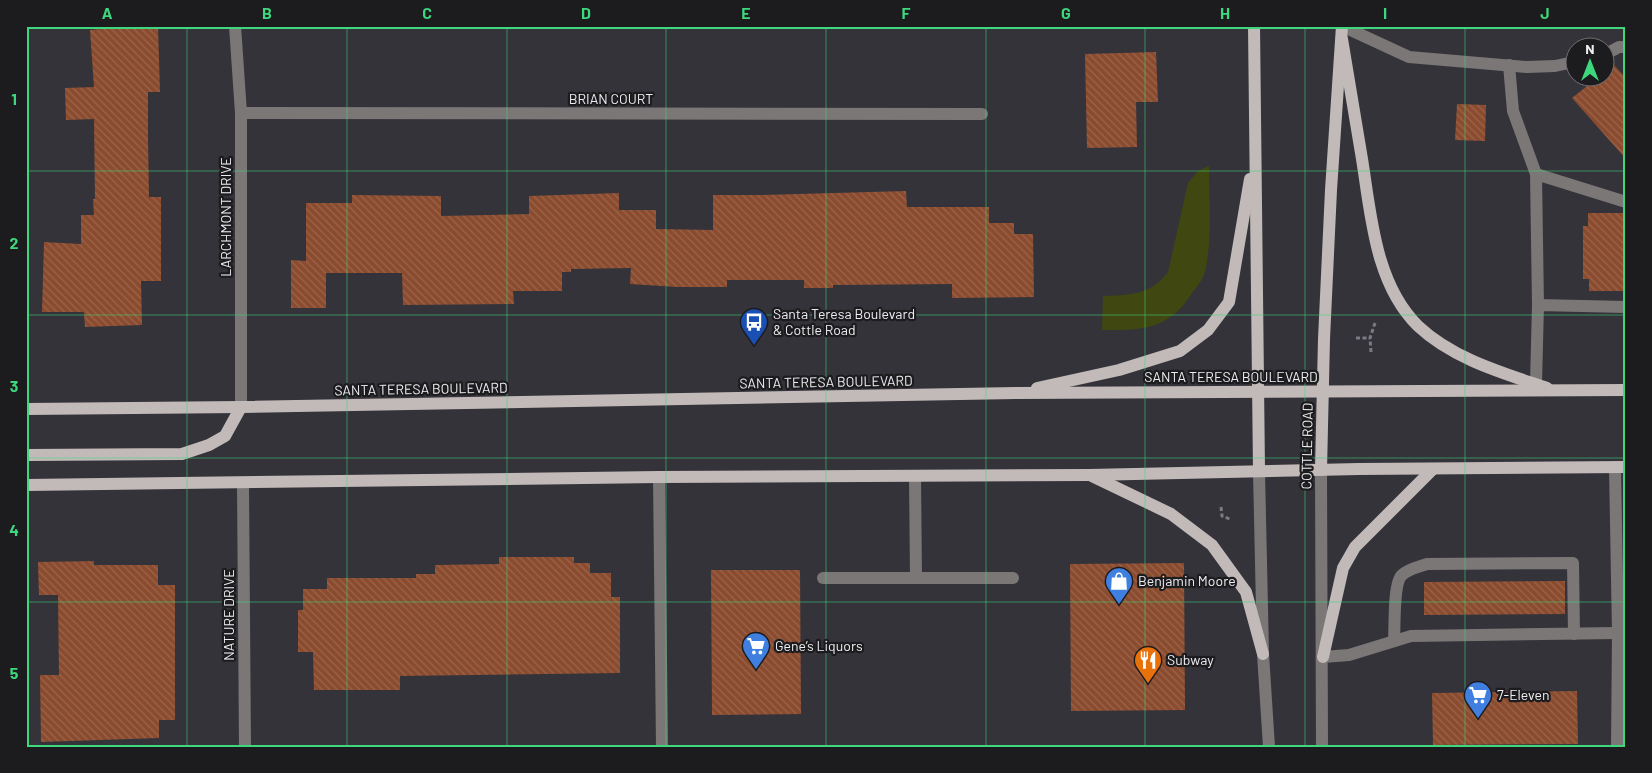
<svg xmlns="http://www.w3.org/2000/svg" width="1652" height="773" font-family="Barlow,sans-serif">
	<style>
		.grass { fill: #414710 }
		.building { fill: url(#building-back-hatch) }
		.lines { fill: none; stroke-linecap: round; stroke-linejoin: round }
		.path { stroke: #7b7b81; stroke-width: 3; stroke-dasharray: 4 2.5; stroke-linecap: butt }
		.minor { stroke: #7b7776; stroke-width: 12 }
		.major { stroke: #c2bab8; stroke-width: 12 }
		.grid { fill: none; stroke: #3ed77d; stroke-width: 1; stroke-opacity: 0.55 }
		.labels { text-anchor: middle; stroke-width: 4.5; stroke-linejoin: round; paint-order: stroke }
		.street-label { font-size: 14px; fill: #ededf1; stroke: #1c1b1e }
		.poi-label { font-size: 14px; fill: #ededf1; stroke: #1c1b1e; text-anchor: start }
		.neatline { fill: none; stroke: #3ed77d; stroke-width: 2 }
		.grid-label { font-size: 16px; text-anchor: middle; font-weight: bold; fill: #3ed77d }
	</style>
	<defs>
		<pattern id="building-back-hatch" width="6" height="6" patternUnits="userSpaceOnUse" patternTransform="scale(1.25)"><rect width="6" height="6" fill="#8a4b2e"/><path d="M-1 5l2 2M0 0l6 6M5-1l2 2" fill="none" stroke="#9b654d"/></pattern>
	</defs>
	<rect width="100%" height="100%" fill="#34333a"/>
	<path class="grass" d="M1209,166C1209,194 1213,253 1203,277C1200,284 1194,290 1190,296C1183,307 1174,316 1162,322C1144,331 1122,330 1102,330L1103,296C1130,295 1151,295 1168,272L1188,183L1198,171Z"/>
	<g class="building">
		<path d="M113,26H158L160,92H148V137L149,197H161V281H141L142,325L85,327L84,312H42L44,242L81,244V215H94L93,199H95L94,119L66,120L65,88L94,87L90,30L113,28Z"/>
		<path d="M1156,52L1158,102H1136L1137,147L1087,148L1085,54Z"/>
		<path d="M1613,64L1626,78V159L1572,98L1597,78H1604V71Z"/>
		<path d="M1457,104L1486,105L1485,141L1455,140Z"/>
		<path d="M906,191L907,207H989V223H1014V234H1033L1034,297L952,298V284L833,285V288H804V280H727V287H678L630,284L631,268L571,269V272H562V291H513L514,304L403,305L402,273H326V308H291V260L306,261V203H352V195L441,196V216L529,214V196L619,193V210H656V229L713,230V195H762Z"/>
		<path d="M1588,213H1626L1625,291H1589V279H1583V226H1588Z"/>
		<path d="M499,557H574V563H590V573H611V597H620V673L400,676V690H314L313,652H298V610H303V589H327V578H416V574H435V565L499,564Z"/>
		<path d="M94,561V565H158V585H175V720H159V738L41,742L40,675H59L58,595H39L38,562Z"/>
		<path d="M1184,563L1185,710L1071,711L1070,564Z"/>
		<path d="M711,570H800L801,714L712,715Z"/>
		<path d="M1565,581V614L1424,615V582Z"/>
		<path d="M1577,691L1578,744L1433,745L1432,693Z"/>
	</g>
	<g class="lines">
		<g class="path">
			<path d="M1356,338H1370"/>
			<path d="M1371,352L1370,338L1375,323"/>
			<path d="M1221,507L1222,516L1230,519"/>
		</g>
		<g class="minor">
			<path d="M235,26L241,113V407"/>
			<path d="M1342,26L1409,57L1527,67L1555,66L1574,62"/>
			<path d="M1604,55L1619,47H1626"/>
			<path d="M1509,65L1513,111L1536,174L1538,305"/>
			<path d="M241,113L982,114"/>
			<path d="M1536,174L1626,202"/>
			<path d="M1536,384L1538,305L1626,307"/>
			<path d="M1615,467L1618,633L1617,747"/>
			<path d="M1321,470L1322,747"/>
			<path d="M1259,471L1263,654L1269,747"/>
			<path d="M915,476L916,578"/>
			<path d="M659,477L662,747"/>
			<path d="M243,484L245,747"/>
			<path d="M823,578H1013"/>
			<path d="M1394,641C1395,627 1393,583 1402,575C1408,569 1418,567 1427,564L1573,563L1574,634"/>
			<path d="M1323,657L1349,655L1411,636L1618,633"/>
		</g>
		<g class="major">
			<path d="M1254,26L1259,471"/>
			<path d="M1342,39C1349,79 1355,119 1362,159C1371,215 1375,284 1418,326C1453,359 1503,373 1547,388"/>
			<path d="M1037,388L1119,370L1180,351L1208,330L1229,302L1250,179"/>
			<path d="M26,409L241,407L1016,393L1626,390"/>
			<path d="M26,455L182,454L209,445L225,436L241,407"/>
			<path d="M1321,470L1324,339L1331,190L1342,26"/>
			<path d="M1092,476L1171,514L1212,545L1246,592L1263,654"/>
			<path d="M26,485L659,477L1089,475L1359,469L1626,467"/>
			<path d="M1323,657L1343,568L1355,547L1433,469"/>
		</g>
	</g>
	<path class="grid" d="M187,26V747M347,26V747M507,26V747M666,26V747M826,26V747M986,26V747M1145,26V747M1305,26V747M1465,26V747M26,171H1626M26,315H1626M26,458H1626M26,602H1626"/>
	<defs>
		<g id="bus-pin" transform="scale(1.4375)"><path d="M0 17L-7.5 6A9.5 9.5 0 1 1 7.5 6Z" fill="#1a4fb4" stroke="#1c1b1e"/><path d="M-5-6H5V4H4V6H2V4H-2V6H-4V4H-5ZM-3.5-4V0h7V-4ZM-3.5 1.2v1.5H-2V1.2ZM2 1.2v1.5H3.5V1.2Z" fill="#fff"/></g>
		<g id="shop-pin" transform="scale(1.4375)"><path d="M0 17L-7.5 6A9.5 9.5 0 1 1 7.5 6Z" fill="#3f7fe0" stroke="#1c1b1e"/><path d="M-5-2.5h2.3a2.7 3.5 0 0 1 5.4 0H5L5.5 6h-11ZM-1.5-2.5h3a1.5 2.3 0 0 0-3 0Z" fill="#fff"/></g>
		<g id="supermarket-pin" transform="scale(1.4375)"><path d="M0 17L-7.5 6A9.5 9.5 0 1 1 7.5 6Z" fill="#3f7fe0" stroke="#1c1b1e"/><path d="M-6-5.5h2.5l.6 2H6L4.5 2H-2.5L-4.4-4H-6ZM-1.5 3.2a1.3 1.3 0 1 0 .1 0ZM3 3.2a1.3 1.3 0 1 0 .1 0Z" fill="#fff"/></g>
		<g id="restaurant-pin" transform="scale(1.4375)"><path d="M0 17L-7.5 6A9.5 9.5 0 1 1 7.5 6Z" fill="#e8710a" stroke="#1c1b1e"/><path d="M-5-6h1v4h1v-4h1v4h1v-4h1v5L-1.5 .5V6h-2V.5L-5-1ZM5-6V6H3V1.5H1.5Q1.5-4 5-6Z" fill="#fff"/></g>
	</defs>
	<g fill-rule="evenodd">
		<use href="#bus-pin" x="754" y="322"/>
		<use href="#shop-pin" x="1119" y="581"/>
		<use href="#supermarket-pin" x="756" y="646"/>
		<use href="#restaurant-pin" x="1148" y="660"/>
		<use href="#supermarket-pin" x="1478" y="695"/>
	</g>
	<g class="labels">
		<g class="street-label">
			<text x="611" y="104">BRIAN COURT</text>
			<text transform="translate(226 217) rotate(-90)" y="5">LARCHMONT DRIVE</text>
			<text x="1231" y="382">SANTA TERESA BOULEVARD</text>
			<text transform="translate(826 382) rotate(-1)" y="5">SANTA TERESA BOULEVARD</text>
			<text transform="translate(421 389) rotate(-1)" y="5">SANTA TERESA BOULEVARD</text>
			<text transform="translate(1307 446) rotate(-89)" y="5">COTTLE ROAD</text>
			<text transform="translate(229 615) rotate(-90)" y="5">NATURE DRIVE</text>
		</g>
		<g class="poi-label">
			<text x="773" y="319">Santa Teresa Boulevard<tspan x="773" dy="16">&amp; Cottle Road</tspan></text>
			<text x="1138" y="586">Benjamin Moore</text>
			<text x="775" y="651">Gene’s Liquors</text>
			<text x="1167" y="665">Subway</text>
			<text x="1497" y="700">7-Eleven</text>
		</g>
	</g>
	<rect width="1652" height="773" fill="none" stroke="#1c1b1e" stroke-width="55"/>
	<g transform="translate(1590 62)"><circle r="24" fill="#1c1b1e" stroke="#706f72"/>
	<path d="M0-4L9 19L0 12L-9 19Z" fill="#3ed77d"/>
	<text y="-8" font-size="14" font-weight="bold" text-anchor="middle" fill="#ededf1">N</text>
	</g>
	<rect x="28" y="28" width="1596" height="718" class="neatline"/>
	<g class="grid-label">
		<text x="107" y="19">A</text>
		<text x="267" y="19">B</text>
		<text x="427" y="19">C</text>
		<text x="586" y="19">D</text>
		<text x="746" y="19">E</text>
		<text x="906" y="19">F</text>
		<text x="1066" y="19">G</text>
		<text x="1225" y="19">H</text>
		<text x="1385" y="19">I</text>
		<text x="1545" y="19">J</text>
		<text x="14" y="105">1</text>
		<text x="14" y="249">2</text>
		<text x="14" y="392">3</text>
		<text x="14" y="536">4</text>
		<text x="14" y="679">5</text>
	</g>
</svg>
